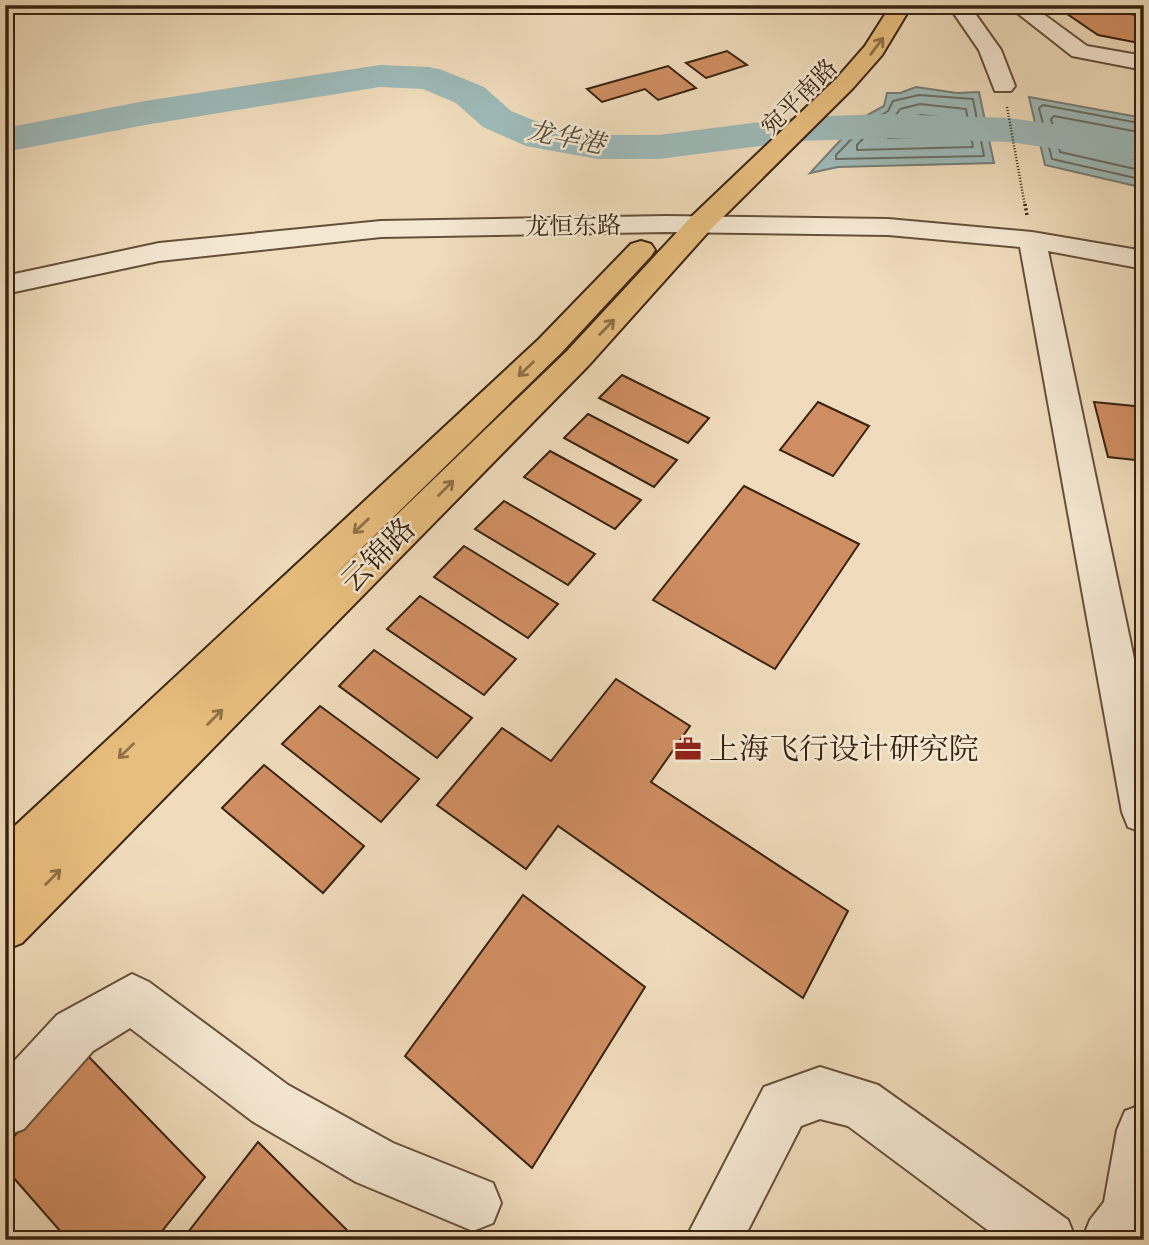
<svg xmlns="http://www.w3.org/2000/svg" width="1149" height="1245" font-family="Cardo,'Noto Serif SC',serif">
	<style>
		.water { fill: #9dbab9; stroke: #757d75; stroke-width: 2 }
		.lines { fill: none; stroke-linecap: round; stroke-linejoin: round }
		.shore { stroke: #6a6e64; stroke-width: 2 }
		.river { fill: #9dbab9; fill-rule: evenodd }
		.building { fill: #cf8e62; stroke: #38220e; stroke-width: 2 }
		.minor-casing { stroke: #66503a; stroke-width: 4 }
		.major-casing { stroke: #38220e; stroke-width: 4 }
		.path-far1 { stroke: #38220e; stroke-width: 2.5; stroke-dasharray: 1 2; stroke-linecap: butt }
		.path { stroke: #38220e; stroke-width: 3.5; stroke-dasharray: 2 2.5; stroke-linecap: butt }
		.minor { fill: #f5e8d3; fill-rule: evenodd }
		.major { fill: #e8be7e; fill-rule: evenodd }
		.oneway { stroke: #907046 }
		.labels { text-anchor: middle; stroke-width: 5; stroke-linejoin: round; paint-order: stroke }
		.far-street-label { font-size: 24px; fill: #38220e; stroke: #f5e8d3 }
		.far-water-label { font-size: 26px; font-style: italic; fill: #565041; stroke: #f5e8d3 }
		.street-label { font-size: 30px; fill: #38220e; stroke: #f5e8d3 }
		.poi-label { font-size: 30px; fill: #38220e; stroke: #f5e8d3; text-anchor: start }
	</style>
	<rect width="100%" height="100%" fill="#f0dcbc"/>
	<filter id="stains"><feTurbulence type="fractalNoise" baseFrequency=".00286" numOctaves="4"/><feColorMatrix values="0 0 0 0 .2 0 0 0 0 .09 0 0 0 0 .02 0 0 0 .5 -.17"/></filter>
	<radialGradient id="worn" r=".72"><stop offset=".6" stop-color="#630" stop-opacity="0"/><stop offset="1" stop-color="#630" stop-opacity=".3"/></radialGradient>
	<g class="water">
		<path d="M916,87L957,93L979,92L994,163L838,167L810,173L860,119L884,106L887,93H900Z"/>
		<path d="M1029,97L1144,118V188L1045,165Z"/>
	</g>
	<g class="lines">
		<g class="shore">
			<path d="M919,95L973,99L984,156L836,159V155L865,125L888,111L893,101Z"/>
			<path d="M920,104L966,109L973,147L857,150V145L870,131L894,118L900,109Z"/>
			<path d="M921,115L957,119L961,136L888,138V134L907,119Z"/>
			<path d="M1144,124L1043,105L1039,108L1052,159L1144,180"/>
			<path d="M1144,133L1054,116L1051,119L1060,152L1144,171"/>
			<path d="M1144,143L1068,129L1065,131L1069,144L1144,161"/>
		</g>
		<path class="river" d="M380,65L429,67L442,70L484,87L511,111L550,127L597,135H658L800,117L887,114L1009,118L1144,137V161L1009,142L887,138L800,141L658,159H597L526,146L483,127L456,103L423,89L380,87L145,125L5,152V128L145,101Z"/>
	</g>
	<g class="building">
		<path d="M1054,5H1111L1123,13L1144,16V44L1098,35Z"/>
		<path d="M727,51L747,65L706,78L686,63Z"/>
		<path d="M668,66L696,88L658,100L645,89L602,102L587,89Z"/>
		<path d="M622,375L709,418L688,443L599,398Z"/>
		<path d="M818,402L869,426L833,476L780,450Z"/>
		<path d="M1094,402L1144,407V461L1108,457Z"/>
		<path d="M588,414L677,460L654,487L564,438Z"/>
		<path d="M550,451L641,500L615,529L524,477Z"/>
		<path d="M744,486L859,544L775,669L653,600Z"/>
		<path d="M504,501L595,554L568,585L475,529Z"/>
		<path d="M464,546L558,604L528,638L434,577Z"/>
		<path d="M420,596L516,659L484,695L387,629Z"/>
		<path d="M374,650L472,718L437,758L339,686Z"/>
		<path d="M616,679L690,726L651,782L848,911L803,998L558,826L526,869L437,805L502,728L551,761Z"/>
		<path d="M320,706L419,779L381,822L282,744Z"/>
		<path d="M264,765L364,846L323,893L222,808Z"/>
		<path d="M523,895L645,987L532,1168L405,1056Z"/>
		<path d="M88,1056L205,1177L155,1240H68L5,1168V1146Z"/>
		<path d="M258,1142L357,1240H182Z"/>
	</g>
	<g class="lines">
		<g class="minor-casing">
			<g id="minor">
				<path d="M948,5H969L1001,50L1015,86L1011,91H995L979,50Z"/>
				<path d="M1007,5H1031L1087,46L1144,56V70L1072,56Z"/>
				<path d="M666,216L888,219L1032,232L1144,251V269L1048,251L1144,706V833L1128,827L1122,812L1020,247L888,235L666,232L381,237L159,261L5,294V276L159,243L381,221Z"/>
				<path d="M132,974L149,982L288,1085L393,1143L493,1183L501,1203L493,1223L473,1231L356,1182L252,1121L130,1028L93,1051L24,1129L5,1136V1071L57,1015Z"/>
				<path d="M820,1067L878,1085L1068,1220L1076,1240H1001L848,1126L820,1119L801,1126L743,1240H685L764,1087Z"/>
				<path d="M1144,1104V1240H1082L1090,1220L1104,1202L1117,1130L1125,1111Z"/>
			</g>
		</g>
		<g class="major-casing">
			<path id="major" d="M891,5H912L882,55L853,88L710,230L589,365L22,943L5,950V893L13,885L5,889V835L539,339L631,244L641,241L651,244L655,250L651,256L561,353L328,581L567,351L690,218L837,78L865,46Z"/>
		</g>
		<path class="path-far1" d="M1007,107L1025,206"/>
		<path class="path" d="M1025,204L1027,215"/>
		<use href="#minor" class="minor"/>
		<use href="#major" class="major"/>
	</g>
	<defs><path id="oneway-shaft" d="M-6 0H5M1.5-3L5.5 0L1.5 3" fill="none" stroke-width="1.6" stroke-linecap="round" stroke-linejoin="round" transform="scale(1.75)"/></defs>
	<g class="oneway">
		<use href="#oneway-shaft" transform="translate(877 46) rotate(-53)"/>
		<use href="#oneway-shaft" transform="translate(607 327) rotate(-46)"/>
		<use href="#oneway-shaft" transform="translate(526 369) rotate(136)"/>
		<use href="#oneway-shaft" transform="translate(446 488) rotate(-45)"/>
		<use href="#oneway-shaft" transform="translate(361 526) rotate(136)"/>
		<use href="#oneway-shaft" transform="translate(215 717) rotate(-45)"/>
		<use href="#oneway-shaft" transform="translate(126 751) rotate(136)"/>
		<use href="#oneway-shaft" transform="translate(53 877) rotate(-45)"/>
	</g>
	<defs>
		<g id="office-bare" transform="scale(2.1)"><path d="M-6-3h4V-5.5h4V-3h4V5H-6ZM-1-4.5V-3h2v-1.5ZM-6 0V1H6V0Z" fill="#8f2418" stroke="#f5e8d3" stroke-width="2.5" paint-order="stroke"/></g>
	</defs>
	<g fill-rule="evenodd">
		<use href="#office-bare" x="688" y="749"/>
	</g>
	<g class="labels">
		<g class="far-street-label">
			<text transform="translate(799 97) rotate(-45)" y="8">宛平南路</text>
			<text transform="translate(573 226) rotate(-1)" y="8">龙恒东路</text>
		</g>
		<g class="far-water-label">
			<text transform="translate(566 137) rotate(11)" y="9">龙华港</text>
		</g>
		<g class="street-label">
			<text transform="translate(378 555) rotate(-45)" y="10">云锦路</text>
		</g>
		<g class="poi-label">
			<text x="709" y="759">上海飞行设计研究院</text>
		</g>
	</g>
	<rect width="1149" height="1245" fill="none" stroke="#f0dcbc" stroke-width="28"/>
	<rect x="7" y="7" width="1135" height="1231" fill="none" stroke="#38220e" stroke-width="3.5"/>
	<rect x="14" y="14" width="1121" height="1217" fill="none" stroke="#38220e" stroke-width="2"/>
	<rect width="100%" height="100%" filter="url(#stains)"/>
	<rect width="100%" height="100%" fill="url(#worn)"/>
</svg>
